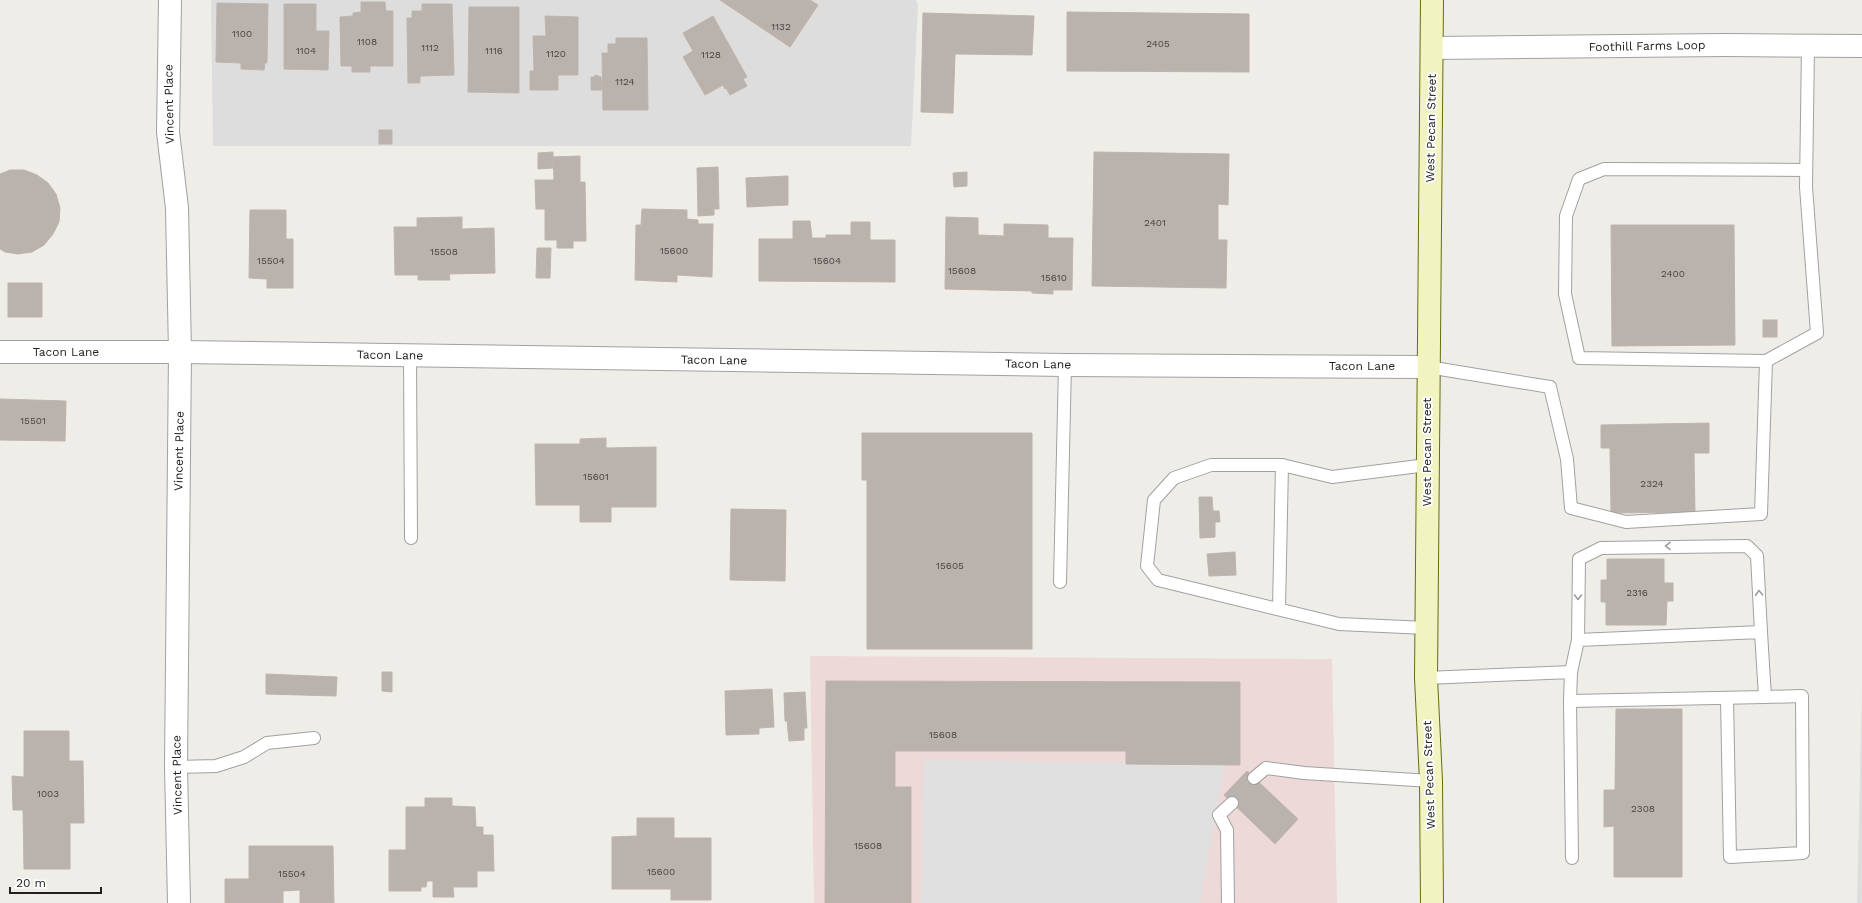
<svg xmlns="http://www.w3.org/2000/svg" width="1862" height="903" font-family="'Work Sans',sans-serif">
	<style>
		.residential { fill: #dedddd }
		.commercial { fill: #eed9d9 }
		.parking { fill: #e0e0e0 }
		.building { fill: #b9b2ad; stroke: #c0b4ab }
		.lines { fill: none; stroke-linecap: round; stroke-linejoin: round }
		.service-casing { stroke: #a1a1a1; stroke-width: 14 }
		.minor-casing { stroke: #a1a1a1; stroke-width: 24 }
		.secondary-casing { stroke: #646e10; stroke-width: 24 }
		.service { stroke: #fff; stroke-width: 12 }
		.minor { stroke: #fff; stroke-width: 22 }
		.secondary { stroke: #f1f4c1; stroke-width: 22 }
		.oneway { stroke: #9b9b9b }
		.labels { text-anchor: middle; stroke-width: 3.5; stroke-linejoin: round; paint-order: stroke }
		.number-label { font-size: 10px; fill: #464443 }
		.street-label { font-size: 12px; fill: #202020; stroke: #fff }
	</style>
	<rect width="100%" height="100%" fill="#efede7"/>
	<g class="residential">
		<path d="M211,0H916L918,4L911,146H213Z"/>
		<path d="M1862,686V903H1857Z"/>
	</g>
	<path class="commercial" d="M810,656L1332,659L1337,903H814Z"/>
	<path class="parking" d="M924,760L1225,764L1200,903H921Z"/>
	<g class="building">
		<path d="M720,0H810L818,5L790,47Z"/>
		<path d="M361,2H385L386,11H393V66H370V72H352V66H341L340,17L353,16V13L361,12Z"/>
		<path d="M217,3L268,4L267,63H265L264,70L241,69V63L216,62Z"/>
		<path d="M284,4H316V31H329L328,70L284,69Z"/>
		<path d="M422,4H452L454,75L420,76V83H408L407,18H412V11H422Z"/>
		<path d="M469,7H519V93L468,92Z"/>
		<path d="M1067,12L1249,14V72L1067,71Z"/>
		<path d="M923,13L1034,16L1032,55L955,54L953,113L921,112Z"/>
		<path d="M545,16L578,17V75H558V90H530V71H534L533,36H546Z"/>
		<path d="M713,16L747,77L743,79L747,86L730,95L726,88L725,89L723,85L705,95L683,57L693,51L683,33Z"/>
		<path d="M616,38H647L648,110H603L602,53H608V44H616Z"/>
		<path d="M595,75L601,77L602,90H591V77H595Z"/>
		<rect x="379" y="130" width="13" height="14"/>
		<path d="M553,152V168L538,169V153Z"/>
		<path d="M1094,152L1229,154L1228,205L1218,204V240H1227L1226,288L1092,286Z"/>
		<path d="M580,156V182H585L586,241H573V248H557V240H545V209H536L535,180H554L553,157Z"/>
		<path d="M718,167L719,209H714V215L698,216L697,168Z"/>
		<path d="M10,170H24L37,175L48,183L56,194L60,208L59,222L53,234L44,245L32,252L18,254L5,252L0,249V174Z"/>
		<path d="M967,172V186L954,187L953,173Z"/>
		<path d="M788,176V205L747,207L746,178Z"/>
		<path d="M642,209L687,210V219L698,220V224H713L712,277L677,275V282L635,280L636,225H641Z"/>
		<path d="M250,210H286V239H293V288H267V279L249,278Z"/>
		<path d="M462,217V229L494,228L495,273L449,274L450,280H418V275H395L394,227H417V218Z"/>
		<path d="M946,217L978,218V235L1004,236V224L1048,225V238H1073L1072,290H1053V294L1032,293V291L945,289Z"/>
		<path d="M793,221H810L812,238H826V235H851V222H870V240H895V282L759,281V239H793Z"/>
		<path d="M1611,225H1734L1735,345L1612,346Z"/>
		<path d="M537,248H551L550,278H536Z"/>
		<rect x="8" y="283" width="34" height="34"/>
		<rect x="1763" y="320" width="14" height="17"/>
		<path d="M0,399L66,401L65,441L0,440Z"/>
		<path d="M1709,423V453H1694L1695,512L1611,513L1610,448H1601V425Z"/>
		<path d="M862,433H1032V649H867V480H862Z"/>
		<path d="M606,438V448L656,447V507H611V522H580V505H536L535,444H580V439Z"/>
		<path d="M1199,497H1212L1213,511H1219L1220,522H1215V537L1200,538Z"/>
		<path d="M731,509L786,510L785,581L730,580Z"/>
		<path d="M1235,552L1236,575L1209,576L1207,554Z"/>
		<path d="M1607,559H1664V583H1673V601H1667L1666,625H1606V602H1601V580H1607Z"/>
		<path d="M382,672H392V692L382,691Z"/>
		<path d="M266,674L337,677L336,696L266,694Z"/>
		<path d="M826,681L1240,682V765L1126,764V751H895V787H911V903H825Z"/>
		<path d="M772,689L774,727L759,728V734L726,735L725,691Z"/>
		<path d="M805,692L807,728H804V740L789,741L787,721H785L784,693Z"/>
		<path d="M1616,709H1682V877H1614V826L1604,827V790H1615Z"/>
		<path d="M24,731H69V761H83L84,823H70V869H24L23,810H13L12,776L24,777Z"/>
		<path d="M1247,771L1298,819L1275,844L1224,795Z"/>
		<path d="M425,798H452V806L475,807L476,827H483V835H493L494,871H477V887H453L454,897H433V881H427L426,887H421V891H389V850H406V807H425Z"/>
		<path d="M637,818H674V838H711V900H671V889H612V837L637,836Z"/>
		<path d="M249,846H333L334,903H300V890L283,891V903H225V879H249Z"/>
	</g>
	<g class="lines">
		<g class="service-casing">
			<g id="service">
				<path d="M410,355L411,538"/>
				<path d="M1766,361L1579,358L1565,294L1566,216L1579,179L1604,169L1806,170"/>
				<path d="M1428,367L1550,387L1567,459L1571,508L1626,522L1761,514L1766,361L1817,333L1806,187L1808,46"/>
				<path d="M1060,582L1065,365"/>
				<path d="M1279,608L1282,465"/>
				<path d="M1426,628L1339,624L1158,580L1147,566L1154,500L1174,478L1211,465H1282L1332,477L1427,465"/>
				<path d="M1578,640L1579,559L1601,548L1747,546L1757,556L1761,632"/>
				<path d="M1426,678L1571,672L1578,640L1761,632L1765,697L1570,701L1571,672"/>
				<path d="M1727,698L1730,857L1803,853L1802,696L1765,697"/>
				<path d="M1570,701L1572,858"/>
				<path d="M176,767L216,766L244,757L267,743L314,738"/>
				<path d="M1254,778L1266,768L1304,773L1431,781"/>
				<path d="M1228,903L1227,830L1219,815L1232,803"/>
			</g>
		</g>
		<g class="minor-casing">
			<g id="minor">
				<path d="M170,0L168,132L177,208L180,352L176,767L179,903"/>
				<path d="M1432,48L1725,45L1862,46"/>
				<path d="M0,352H180L1065,365L1428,367"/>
			</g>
		</g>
		<g class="secondary-casing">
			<path id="secondary" d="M1432,903L1431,781L1426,678L1432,0"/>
		</g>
		<use href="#service" class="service"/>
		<use href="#minor" class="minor"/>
		<use href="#secondary" class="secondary"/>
	</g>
	<defs><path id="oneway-chevron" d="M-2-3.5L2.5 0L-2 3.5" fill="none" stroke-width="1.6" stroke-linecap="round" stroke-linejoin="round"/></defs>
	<g class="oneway">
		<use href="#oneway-chevron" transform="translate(1668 546) rotate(179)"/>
		<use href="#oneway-chevron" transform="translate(1759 593) rotate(-93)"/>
		<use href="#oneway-chevron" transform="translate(1578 597) rotate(91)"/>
	</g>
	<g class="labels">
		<g class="number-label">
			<text x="781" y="30">1132</text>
			<text x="242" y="37">1100</text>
			<text x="367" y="45">1108</text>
			<text x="1158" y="47">2405</text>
			<text x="430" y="51">1112</text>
			<text x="306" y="54">1104</text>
			<text x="494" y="54">1116</text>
			<text x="556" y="57">1120</text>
			<text x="711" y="58">1128</text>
			<text x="625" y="85">1124</text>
			<text x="1155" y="226">2401</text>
			<text x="674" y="254">15600</text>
			<text x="444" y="255">15508</text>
			<text x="271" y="264">15504</text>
			<text x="827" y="264">15604</text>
			<text x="962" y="274">15608</text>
			<text x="1673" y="277">2400</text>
			<text x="1054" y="281">15610</text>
			<text x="33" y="424">15501</text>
			<text x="596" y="480">15601</text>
			<text x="1652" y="487">2324</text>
			<text x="950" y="569">15605</text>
			<text x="1637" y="596">2316</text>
			<text x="943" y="738">15608</text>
			<text x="48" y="797">1003</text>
			<text x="1643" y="812">2308</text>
			<text x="868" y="849">15608</text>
			<text x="661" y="875">15600</text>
			<text x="292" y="877">15504</text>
		</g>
		<g class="street-label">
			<text transform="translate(1647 46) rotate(-1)" y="4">Foothill Farms Loop</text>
			<text transform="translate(169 104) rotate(-91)" y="4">Vincent Place</text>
			<text transform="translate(1431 128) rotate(-89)" y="4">West Pecan Street</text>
			<text x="66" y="356">Tacon Lane</text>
			<text transform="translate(390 355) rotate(1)" y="4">Tacon Lane</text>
			<text transform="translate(714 360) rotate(1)" y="4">Tacon Lane</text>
			<text transform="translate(1038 364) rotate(1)" y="4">Tacon Lane</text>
			<text x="1362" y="370">Tacon Lane</text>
			<text transform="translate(179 451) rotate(-89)" y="4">Vincent Place</text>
			<text transform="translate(1427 452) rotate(-90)" y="4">West Pecan Street</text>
			<text transform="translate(177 775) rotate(-91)" y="4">Vincent Place</text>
			<text transform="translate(1429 775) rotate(-92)" y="4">West Pecan Street</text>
		</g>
	</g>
	<path d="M10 887v6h91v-6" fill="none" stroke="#202020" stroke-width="2"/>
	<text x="16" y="887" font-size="12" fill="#202020" stroke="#ffffff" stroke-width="3" paint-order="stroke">20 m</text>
</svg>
